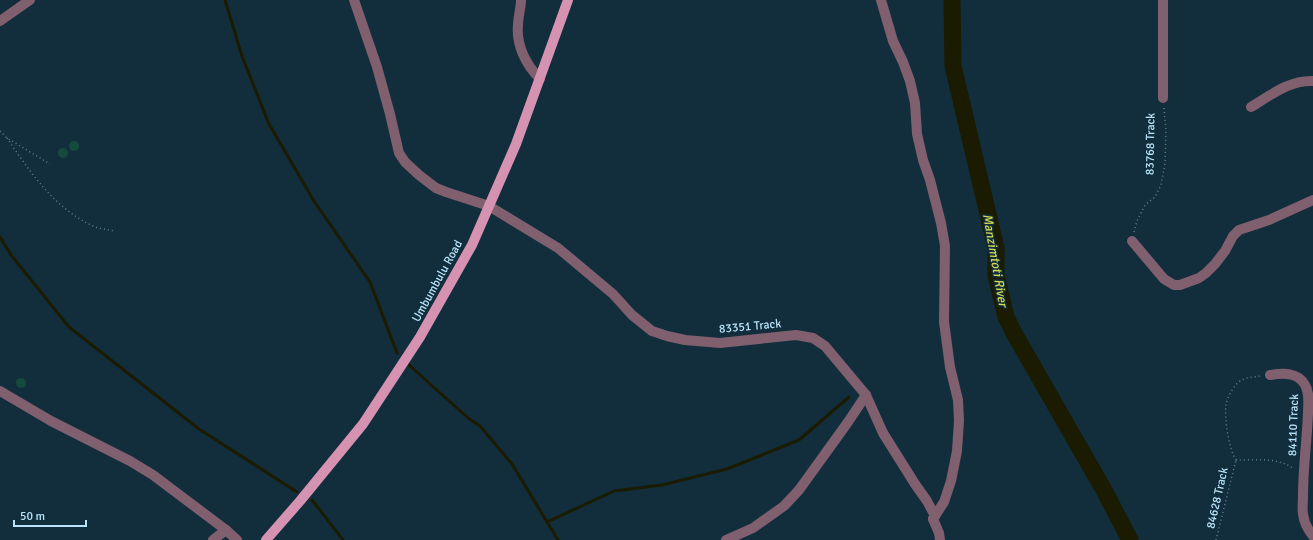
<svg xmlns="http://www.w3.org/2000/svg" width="1313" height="540" font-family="Signika,sans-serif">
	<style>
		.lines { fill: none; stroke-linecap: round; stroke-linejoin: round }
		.stream { stroke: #1a1b00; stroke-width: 3 }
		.river { stroke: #1a1b00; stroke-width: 17 }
		.building { fill: #144b3c }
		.path { stroke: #5e8092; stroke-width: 1.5; stroke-dasharray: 1 3; stroke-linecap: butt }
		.minor { stroke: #805f6e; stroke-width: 10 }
		.major { stroke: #d693b1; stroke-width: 10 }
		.labels { text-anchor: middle; stroke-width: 3; stroke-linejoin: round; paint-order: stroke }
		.street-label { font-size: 12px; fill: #b9e3f8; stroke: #122e3c }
		.water-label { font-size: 13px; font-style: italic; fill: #d7db4f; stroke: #122e3c }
	</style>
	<rect width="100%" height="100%" fill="#122e3c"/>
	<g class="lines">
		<g class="stream">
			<path d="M225,0L242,56L269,124L314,201L370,282L397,353"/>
			<path d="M0,237L11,255L69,327L199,429L297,492"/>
			<path d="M409,365L468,418L480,426L512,464L558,540"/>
			<path d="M312,500L343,540"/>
			<path d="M547,522L614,491L662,485L727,469L799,440L849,397"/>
		</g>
		<path class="river" d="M952,0L953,66L996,248V275L1006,317L1015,335L1105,492L1130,540"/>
	</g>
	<g class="building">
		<circle cx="74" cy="146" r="5"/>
		<circle cx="63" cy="153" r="5"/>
		<circle cx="21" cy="383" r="5"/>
	</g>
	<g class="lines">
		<g class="path">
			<path d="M0,131L7,138L50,164"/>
			<path d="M7,138C30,172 54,208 93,226C99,229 107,229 114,231"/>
			<path d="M1134,232L1137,221L1145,205L1155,197L1161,185L1165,163L1166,130L1164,108"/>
			<path d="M1236,460C1229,450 1224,418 1226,405C1227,397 1235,383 1242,380C1247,377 1255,377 1260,376"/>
			<path d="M1236,460C1254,460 1279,457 1294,469"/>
			<path d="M1216,540L1236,460"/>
		</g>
		<g class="minor">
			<path d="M354,0L377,67L390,114L399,153L405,162L419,175L436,188L446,192L489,206L558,248L613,294L632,315L652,331L667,336L685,340L720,343L796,335L813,338L825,346L866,395L883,433L915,484L927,501L935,516L933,519L939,533L940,540"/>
			<path d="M521,0C521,8 518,17 518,25C516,45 526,65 540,79"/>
			<path d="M881,0L893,41L903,62L910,81L915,103L917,134L923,160L930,180L941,223L945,246L944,322L950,367L958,400L959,421L957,451L951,481L944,502L933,519"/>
			<path d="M1163,0V98"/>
			<path d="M0,21L30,0"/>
			<path d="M1251,107C1271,95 1289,80 1313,81"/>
			<path d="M1132,241L1164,279L1174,285H1180L1199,278L1206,273L1215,264L1225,251L1233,236L1239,230L1269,220L1313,200"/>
			<path d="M1270,375C1283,373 1298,372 1305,385C1310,393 1308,404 1308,413C1307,440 1303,468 1303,496C1303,502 1302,508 1303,514C1304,523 1308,530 1313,536"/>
			<path d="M0,391L51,421L130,461L153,475L226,530"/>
			<path d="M213,540L226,530L237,540"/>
			<path d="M726,540L753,528L784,506L799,490L848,422L866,395"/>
		</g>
		<path class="major" d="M266,540L300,501L363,424L420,337L472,245L489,206L516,144L568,0"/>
	</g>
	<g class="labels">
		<g class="street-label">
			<text transform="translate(1150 144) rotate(-89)" y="4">83768 Track</text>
			<text transform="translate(437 281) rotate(-61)" y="4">Umbumbulu Road</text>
			<text transform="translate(750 326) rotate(-5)" y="4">83351 Track</text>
			<text transform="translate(1293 425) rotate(-88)" y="4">84110 Track</text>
			<text transform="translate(1217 498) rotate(-77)" y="4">84628 Track</text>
		</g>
		<g class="water-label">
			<text transform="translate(996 260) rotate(80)" y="5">Manzimtoti River</text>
		</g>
	</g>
	<path d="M14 520v6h72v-6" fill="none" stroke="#b9e3f8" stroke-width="2"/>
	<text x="20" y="520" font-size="12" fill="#b9e3f8" stroke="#122e3c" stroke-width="3" paint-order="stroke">50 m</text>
</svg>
